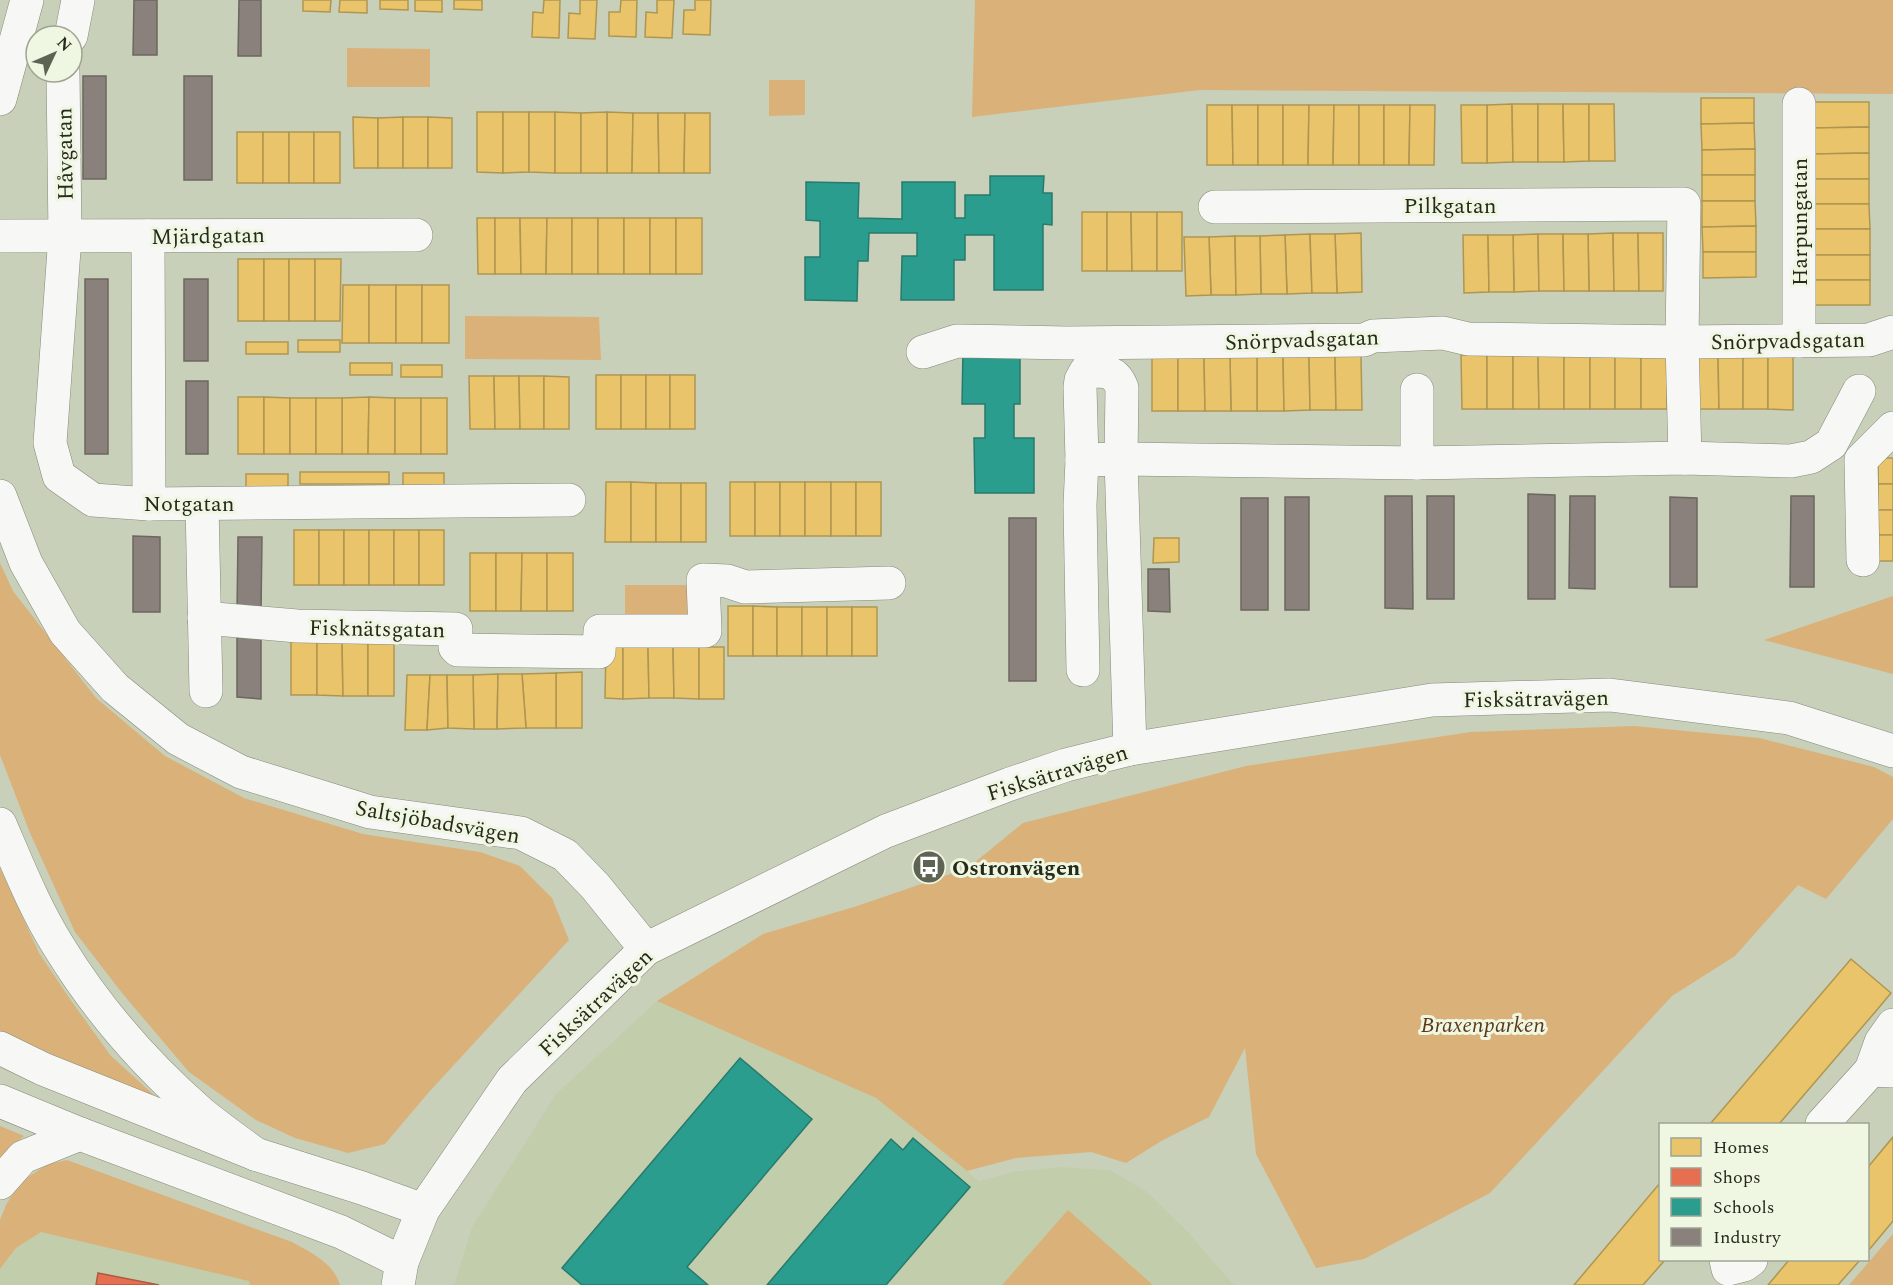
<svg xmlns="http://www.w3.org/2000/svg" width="1893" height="1285" font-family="Spectral,serif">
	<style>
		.built { fill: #c2ceab }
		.green { fill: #dab179 }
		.homes { fill: #e9c46a; stroke: #ae9652; stroke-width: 1.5 }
		.shops { fill: #e76f51; stroke: #ad5a41; stroke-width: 1.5 }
		.schools { fill: #2a9d8f; stroke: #287a6c; stroke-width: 1.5 }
		.industry { fill: #8a817c; stroke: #6c675f; stroke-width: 1.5 }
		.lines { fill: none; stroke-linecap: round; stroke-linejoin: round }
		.minor-casing { stroke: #838a79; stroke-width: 34 }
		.major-casing { stroke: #838a79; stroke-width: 34 }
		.highway-casing { stroke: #838a79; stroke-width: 34 }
		.minor { stroke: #f7f8f5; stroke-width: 33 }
		.major { stroke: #f7f8f5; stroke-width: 33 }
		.highway { stroke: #f7f8f5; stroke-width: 33 }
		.labels { text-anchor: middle; stroke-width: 6; stroke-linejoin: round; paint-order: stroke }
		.street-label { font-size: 22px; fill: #252a1b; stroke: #eff6e2 }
		.poi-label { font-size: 22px; font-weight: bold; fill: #252a1b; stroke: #eff6e2; text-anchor: start }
		.park-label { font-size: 22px; font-style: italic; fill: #5c3a17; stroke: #eff6e2 }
	</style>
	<rect width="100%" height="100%" fill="#c8d0ba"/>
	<g class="built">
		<path d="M657,1001L876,1098L979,1181L1012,1172L1058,1167L1110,1170L1146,1191L1187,1231L1234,1285H454L472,1227L556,1094Z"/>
		<path d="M41,1232L250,1281V1285H0V1269L16,1248Z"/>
	</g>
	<g class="green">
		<path d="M975,0H1893V94L1200,90L972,117Z"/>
		<path d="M347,48L430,49V87H347Z"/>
		<path d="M769,80H805V115L769,116Z"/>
		<path d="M465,316L599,317L601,360L465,359Z"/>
		<path d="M0,563L13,591L96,698L165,756L244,798L363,834L480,852L520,866L552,898L569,940L429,1092L385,1144L348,1153L295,1138L256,1120L189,1072L122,993L75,932L30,833L0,755Z"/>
		<rect x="625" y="585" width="71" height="42"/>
		<path d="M1893,596V674L1764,640Z"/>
		<path d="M1634,726L1759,738L1874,767L1893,777V819L1826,899L1798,885L1735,956L1672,996L1490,1193L1364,1259L1316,1268L1256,1154L1245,1048L1209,1117L1163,1140L1126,1163L1091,1152L1016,1158L967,1171L876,1098L657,1001L763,934L857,906L968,868L1023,823L1246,766L1471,732Z"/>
		<path d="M0,868L39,953L72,1002L111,1056L166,1106L0,1031Z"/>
		<path d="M0,1126L24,1136L7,1150L0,1161Z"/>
		<path d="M67,1160L292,1242C311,1253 333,1262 340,1285H250L249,1281L41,1232L16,1248L0,1269V1220L6,1205L19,1183L48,1164Z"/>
		<path d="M1068,1210L1153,1285H1002Z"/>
		<path d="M1893,1234V1285H1849Z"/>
	</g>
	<g class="homes">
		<path d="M303,0H331L330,12L303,11Z"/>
		<path d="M340,0H367V13L339,12Z"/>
		<path d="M380,0H408V10L380,9Z"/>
		<path d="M415,0H442V12L415,11Z"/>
		<path d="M454,0H482V10L454,9Z"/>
		<path d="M544,0H560L559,38L532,37L533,12L543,13Z"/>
		<path d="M580,0H597L595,39L568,38L569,13L580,14Z"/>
		<path d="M621,0H637L636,37L609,36V12H620Z"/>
		<path d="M657,0H674L672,38L645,37L646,12L657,13Z"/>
		<path d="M695,0H711L710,35L683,34L684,10H695Z"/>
		<path d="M1701,98H1754V123L1701,124Z"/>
		<path d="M1812,102H1869V127L1812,128Z"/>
		<path d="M1512,104L1513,162L1487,163V105Z"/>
		<path d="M1512,104H1538V162H1513Z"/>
		<path d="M1538,104H1563L1564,162H1538Z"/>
		<path d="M1563,104H1589V161L1564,162Z"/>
		<path d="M1589,104H1614L1615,161H1589Z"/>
		<path d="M1207,105H1232L1233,165H1207Z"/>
		<path d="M1232,105H1258V165H1233Z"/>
		<rect x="1258" y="105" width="25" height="60"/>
		<path d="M1283,105H1309L1308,165H1283Z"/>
		<path d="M1309,105H1334L1333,165H1308Z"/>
		<path d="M1334,105H1359V165H1333Z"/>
		<rect x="1359" y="105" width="25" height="60"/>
		<path d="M1384,105H1410L1409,165H1384Z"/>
		<path d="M1410,105H1435L1434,165H1409Z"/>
		<path d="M1461,105H1487V163H1462Z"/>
		<path d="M477,112H503V173L477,172Z"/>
		<path d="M503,112H529V172L503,173Z"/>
		<path d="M529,112H555V173L529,172Z"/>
		<path d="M555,112L581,113V173H555Z"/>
		<path d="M607,112L633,113L632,173H607Z"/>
		<path d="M607,112V173H581V113Z"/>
		<path d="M633,113H658L659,173H632Z"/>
		<path d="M658,113H685L684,173H659Z"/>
		<path d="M685,113H710V173H684Z"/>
		<path d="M353,117L378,118V168H354Z"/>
		<path d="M403,117V168H378V118Z"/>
		<rect x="403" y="117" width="25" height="51"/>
		<path d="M428,117L452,118V168H428Z"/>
		<path d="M1754,123L1755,149L1702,150L1701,124Z"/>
		<path d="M1869,127V153L1812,154V128Z"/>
		<rect x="237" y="132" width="26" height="51"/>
		<rect x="263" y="132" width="26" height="51"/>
		<rect x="289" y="132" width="25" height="51"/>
		<rect x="314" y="132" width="26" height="51"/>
		<path d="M1755,149V175H1702V150Z"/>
		<path d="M1869,153V179H1812V154Z"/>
		<rect x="1702" y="175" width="53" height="26"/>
		<rect x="1812" y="179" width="57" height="25"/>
		<path d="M1702,201H1755L1756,226L1702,227Z"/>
		<path d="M1812,204H1869L1870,229H1812Z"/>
		<rect x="1082" y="212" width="25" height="59"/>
		<path d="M1107,212H1131L1132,271H1107Z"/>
		<path d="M1131,212H1157V271H1132Z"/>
		<rect x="1157" y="212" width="25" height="59"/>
		<path d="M477,218H495V274H478Z"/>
		<path d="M495,218H520L521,274H495Z"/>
		<path d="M520,218H547L546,274H521Z"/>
		<path d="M547,218H572V274H546Z"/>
		<rect x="572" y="218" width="26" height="56"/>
		<rect x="598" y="218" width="26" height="56"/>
		<rect x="624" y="218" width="26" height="56"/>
		<rect x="650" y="218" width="26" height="56"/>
		<rect x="676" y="218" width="26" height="56"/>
		<path d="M1756,226V252H1703L1702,227Z"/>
		<rect x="1812" y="229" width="58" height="26"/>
		<path d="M1361,233L1362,292L1337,293L1335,234Z"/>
		<path d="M1613,233L1614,291H1589L1588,234Z"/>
		<path d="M1613,233H1638L1639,291H1614Z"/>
		<path d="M1638,233H1663V291H1639Z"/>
		<path d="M1310,234L1312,293L1287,294L1285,235Z"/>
		<path d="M1310,234H1335L1337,293H1312Z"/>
		<path d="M1538,234L1539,291L1514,292L1513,235Z"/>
		<path d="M1538,234H1563L1564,291H1539Z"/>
		<path d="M1563,234H1588L1589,291H1564Z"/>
		<path d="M1285,235L1287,294H1261L1260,236Z"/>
		<path d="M1463,235H1488L1489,292L1464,293Z"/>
		<path d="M1488,235H1513L1514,292H1489Z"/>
		<path d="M1235,236L1236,295H1211L1209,237Z"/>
		<path d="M1235,236H1260L1261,294L1236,295Z"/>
		<path d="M1184,237H1209L1211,295L1186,296Z"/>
		<path d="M1703,252H1756V277L1703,278Z"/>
		<rect x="1812" y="255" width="58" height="25"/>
		<rect x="238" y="259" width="26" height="62"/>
		<rect x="264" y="259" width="25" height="62"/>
		<rect x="289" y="259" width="26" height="62"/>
		<path d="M315,259H341L340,321H315Z"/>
		<path d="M1812,280H1870V305H1813Z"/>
		<path d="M343,285H369V343H342Z"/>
		<rect x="369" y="285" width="27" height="58"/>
		<rect x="396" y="285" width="26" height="58"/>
		<rect x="422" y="285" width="27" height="58"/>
		<rect x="298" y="340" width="42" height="12"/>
		<rect x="246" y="342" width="42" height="12"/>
		<path d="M1461,355H1487V409H1462Z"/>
		<rect x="1487" y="355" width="26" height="54"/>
		<path d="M1513,355H1538L1539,409H1513Z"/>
		<path d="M1538,355H1564V409H1539Z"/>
		<rect x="1564" y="355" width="26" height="54"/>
		<rect x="1590" y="355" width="25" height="54"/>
		<rect x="1615" y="355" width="26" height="54"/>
		<rect x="1641" y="355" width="26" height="54"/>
		<path d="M1694,355H1718L1719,409H1694Z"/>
		<path d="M1718,355H1743V409H1719Z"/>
		<rect x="1743" y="355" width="25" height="54"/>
		<path d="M1768,355H1793V410L1768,409Z"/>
		<path d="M1257,356H1283L1284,411H1257Z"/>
		<path d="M1257,356V411H1231L1230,357Z"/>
		<path d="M1283,356H1309L1310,410L1284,411Z"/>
		<path d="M1309,356H1335L1336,410H1310Z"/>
		<path d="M1335,356H1361L1362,410H1336Z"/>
		<rect x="1152" y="357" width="26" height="54"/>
		<path d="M1178,357H1204L1205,411H1178Z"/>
		<path d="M1204,357H1230L1231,411H1205Z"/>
		<rect x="350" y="363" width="42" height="12"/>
		<rect x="401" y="365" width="41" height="12"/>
		<rect x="596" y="375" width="25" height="54"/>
		<rect x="621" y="375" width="25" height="54"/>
		<rect x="646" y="375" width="24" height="54"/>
		<rect x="670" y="375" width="25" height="54"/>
		<path d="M469,376H494L495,429H470Z"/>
		<path d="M494,376H519L520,429H495Z"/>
		<path d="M519,376H544V429H520Z"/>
		<path d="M544,376L569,377V429H544Z"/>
		<rect x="238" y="397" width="26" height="57"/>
		<path d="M264,397L290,398V454H264Z"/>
		<path d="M369,397L368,454H342V398Z"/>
		<path d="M369,397L395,398V454H368Z"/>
		<rect x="290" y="398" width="26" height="56"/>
		<rect x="316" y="398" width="26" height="56"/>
		<rect x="395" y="398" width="26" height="56"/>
		<rect x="421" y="398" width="26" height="56"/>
		<rect x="1878" y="458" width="15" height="26"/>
		<rect x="300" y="472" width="89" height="12"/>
		<path d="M403,473H444V485L403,486Z"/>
		<rect x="246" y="474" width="42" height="13"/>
		<path d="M606,482H631V542H605Z"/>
		<path d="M631,482L656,483V542H631Z"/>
		<rect x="730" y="482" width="25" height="54"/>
		<rect x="755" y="482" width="25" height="54"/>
		<rect x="780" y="482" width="25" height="54"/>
		<rect x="805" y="482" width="26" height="54"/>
		<rect x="831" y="482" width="25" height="54"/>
		<rect x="856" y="482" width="25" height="54"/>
		<rect x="656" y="483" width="25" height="59"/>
		<rect x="681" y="483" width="25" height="59"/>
		<rect x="1878" y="484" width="15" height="26"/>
		<rect x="1878" y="510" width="15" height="25"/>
		<rect x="294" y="530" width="25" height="55"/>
		<rect x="319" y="530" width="25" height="55"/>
		<rect x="344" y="530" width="25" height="55"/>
		<rect x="369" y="530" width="25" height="55"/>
		<rect x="394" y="530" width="25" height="55"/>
		<rect x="419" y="530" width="25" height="55"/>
		<rect x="1878" y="535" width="15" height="26"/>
		<path d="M1154,538H1179V562L1153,563Z"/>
		<rect x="470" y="553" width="26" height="58"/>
		<path d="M496,553H522L521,611H496Z"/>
		<path d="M522,553H547V611H521Z"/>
		<rect x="547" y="553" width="26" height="58"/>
		<rect x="728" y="606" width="25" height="50"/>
		<path d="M753,606L777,607V656H753Z"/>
		<rect x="777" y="607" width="25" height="49"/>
		<rect x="802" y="607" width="25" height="49"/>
		<rect x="827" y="607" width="25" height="49"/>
		<rect x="852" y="607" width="25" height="49"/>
		<rect x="291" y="640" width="26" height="55"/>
		<path d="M317,640H342L343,696L317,695Z"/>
		<path d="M342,640H368V696H343Z"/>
		<rect x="368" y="640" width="26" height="56"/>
		<path d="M606,647H623V699L605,698Z"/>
		<path d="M623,647H648L649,698L623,699Z"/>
		<path d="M648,647H673L674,698H649Z"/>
		<path d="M673,647H699V699L674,698Z"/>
		<rect x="699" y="647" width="25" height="52"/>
		<path d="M582,672V728H556V673Z"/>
		<path d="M556,673V728H526L522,674Z"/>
		<path d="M498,674L497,729H474L473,675Z"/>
		<path d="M498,674H522L526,728L497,729Z"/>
		<path d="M407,675H430L427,730H405Z"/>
		<path d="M430,675H447L448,728L427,730Z"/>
		<path d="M447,675H473L474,729L448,728Z"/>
		<path d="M1851,959L1891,993L1876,1011L1779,1124H1710Z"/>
		<path d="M1893,1137V1221L1868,1251V1167Z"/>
		<path d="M1660,1183V1260H1665L1643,1285H1574Z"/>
		<path d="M1789,1260H1860L1838,1285H1768Z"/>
	</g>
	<path class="shops" d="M98,1273L159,1285H96Z"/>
	<g class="schools">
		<path d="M990,176H1044L1043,193H1052V225L1043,224V290H994V235H965V260H954V300H901L902,256H917V233H869L868,261H858L857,301L805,300V257H820V221L806,220V182L859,183L858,218L902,219V182H955V218H965V195H990Z"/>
		<path d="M963,350L1020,351V404H1014V438H1034V493H975L974,438H985V404H962Z"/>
		<path d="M740,1058L812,1119L687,1267L708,1285H582L562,1268Z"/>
		<path d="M913,1138L970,1187L886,1285H767L891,1139L903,1150Z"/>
	</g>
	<g class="industry">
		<path d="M134,0H157V55H133Z"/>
		<path d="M239,0H261V56H238Z"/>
		<rect x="83" y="76" width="23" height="103"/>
		<rect x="184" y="76" width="28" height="104"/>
		<rect x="85" y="279" width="23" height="175"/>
		<rect x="184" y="279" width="24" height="82"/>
		<rect x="186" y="381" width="22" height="73"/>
		<path d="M1528,494L1555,495V599H1528Z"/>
		<path d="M1385,496H1412L1413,609L1385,608Z"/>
		<rect x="1427" y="496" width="27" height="103"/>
		<path d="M1570,496H1595V589L1569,588Z"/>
		<path d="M1791,496H1814V587H1790Z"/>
		<rect x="1285" y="497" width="24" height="113"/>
		<path d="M1670,497L1697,498V587H1670Z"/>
		<rect x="1241" y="498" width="27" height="112"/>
		<rect x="1009" y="518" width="27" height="163"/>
		<path d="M133,536L160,537V612H133Z"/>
		<path d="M238,537H262L261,612H237Z"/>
		<path d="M1148,569H1169L1170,612L1148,611Z"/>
		<path d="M237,626L261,627V699L237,697Z"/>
	</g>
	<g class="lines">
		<g class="minor-casing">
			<g id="minor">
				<path d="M71,36L78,0"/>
				<path d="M63,72L65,236L50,443L59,476L93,500L149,504L569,500"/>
				<path d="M0,99L27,0"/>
				<path d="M1215,207L1684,204L1682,342L1685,458"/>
				<path d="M0,236L416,235"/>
				<path d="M148,236L149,504"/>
				<path d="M1799,341V104"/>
				<path d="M923,352L957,341L1067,343L1364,340L1373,336L1443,333L1468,339L1682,342L1869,340L1893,332"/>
				<path d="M1082,460L1080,505L1083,670"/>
				<path d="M1417,463V390"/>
				<path d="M0,496L26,563L65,632L115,688L178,739L241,772L370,812L521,833L565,855L595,886L646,949"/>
				<path d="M202,504L206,691"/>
				<path d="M1863,560L1861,460L1893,428"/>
				<path d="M204,618L297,626L456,629L455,647L458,650L599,652L600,631H705L703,580L727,581L745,587L889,583"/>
				<path d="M1130,749L1121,459L1122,388C1115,369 1103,371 1086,371L1081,380L1080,387L1082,460L1121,459L1417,463L1685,458L1791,461L1811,457L1831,444L1859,391"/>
				<path d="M1893,1025L1881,1042L1871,1070L1893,1071"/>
				<path d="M1822,1124L1871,1070"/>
				<path d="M1726,1260L1728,1269L1744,1265L1751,1260"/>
				<path d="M398,1285L402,1262L423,1210L512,1080L646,949L886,831L1010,784L1066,765L1130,749L1432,700L1610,695L1789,718L1893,751"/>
			</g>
		</g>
		<g class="major-casing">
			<g id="major">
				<path d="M0,1048L43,1069L255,1154L362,1188L423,1210"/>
				<path d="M0,1183L23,1157L80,1134L341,1232L402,1262"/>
			</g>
		</g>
		<g class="highway-casing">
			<g id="highway">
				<path d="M0,824C18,866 35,909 59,947C97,1009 146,1065 201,1113C218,1127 238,1141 255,1154"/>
				<path d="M0,1101L80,1134"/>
			</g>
		</g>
		<use href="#minor" class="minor"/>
		<use href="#major" class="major"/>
		<use href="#highway" class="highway"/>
	</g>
	<defs>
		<g id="bus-disc" transform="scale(1.725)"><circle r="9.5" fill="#5e6453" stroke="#eff6e2"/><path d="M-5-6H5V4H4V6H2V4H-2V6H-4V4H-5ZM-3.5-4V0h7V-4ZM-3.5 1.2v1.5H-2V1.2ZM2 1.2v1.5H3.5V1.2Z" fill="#fff"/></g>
	</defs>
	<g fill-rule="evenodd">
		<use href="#bus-disc" x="929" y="867"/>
	</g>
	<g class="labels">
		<g class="street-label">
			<text transform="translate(64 154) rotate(-91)" y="8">Håvgatan</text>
			<text x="1450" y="213">Pilkgatan</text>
			<text transform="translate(1799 222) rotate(-90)" y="8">Harpungatan</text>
			<text transform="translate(208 235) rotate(-1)" y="8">Mjärdgatan</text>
			<text transform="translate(1302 339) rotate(-2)" y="8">Snörpvadsgatan</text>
			<text transform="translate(1788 340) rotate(-1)" y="8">Snörpvadsgatan</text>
			<text x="189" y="511">Notgatan</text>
			<text transform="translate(377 628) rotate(1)" y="8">Fisknätsgatan</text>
			<text transform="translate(1536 698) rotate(-1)" y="8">Fisksätravägen</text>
			<text transform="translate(1057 772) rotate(-17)" y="8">Fisksätravägen</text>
			<text transform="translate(438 821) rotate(10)" y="8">Saltsjöbadsvägen</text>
			<text transform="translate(595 1002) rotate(-43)" y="8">Fisksätravägen</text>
		</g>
		<g class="poi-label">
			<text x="952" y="875">Ostronvägen</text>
		</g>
		<g class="park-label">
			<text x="1483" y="1032">Braxenparken</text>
		</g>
	</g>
	<rect x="1659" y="1123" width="210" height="138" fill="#eff6e2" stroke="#9ea492" stroke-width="1.5"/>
	<rect x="1671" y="1138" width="30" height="18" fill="#e9c46a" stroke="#9ea492" stroke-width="1.5"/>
	<text x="1713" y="1153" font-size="18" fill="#252a1b">Homes</text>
	<rect x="1671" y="1168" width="30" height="18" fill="#e76f51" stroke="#9ea492" stroke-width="1.5"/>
	<text x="1713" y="1183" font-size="18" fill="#252a1b">Shops</text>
	<rect x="1671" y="1198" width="30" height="18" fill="#2a9d8f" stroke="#9ea492" stroke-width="1.5"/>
	<text x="1713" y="1213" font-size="18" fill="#252a1b">Schools</text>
	<rect x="1671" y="1228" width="30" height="18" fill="#8a817c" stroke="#9ea492" stroke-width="1.5"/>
	<text x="1713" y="1243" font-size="18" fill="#252a1b">Industry</text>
	<g transform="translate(54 54) rotate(46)"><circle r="28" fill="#eff6e2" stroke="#9ea492" stroke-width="1.5"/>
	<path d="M0-4.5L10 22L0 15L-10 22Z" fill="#5e6453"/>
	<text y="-9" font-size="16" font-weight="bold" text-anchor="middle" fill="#252a1b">N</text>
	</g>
</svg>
